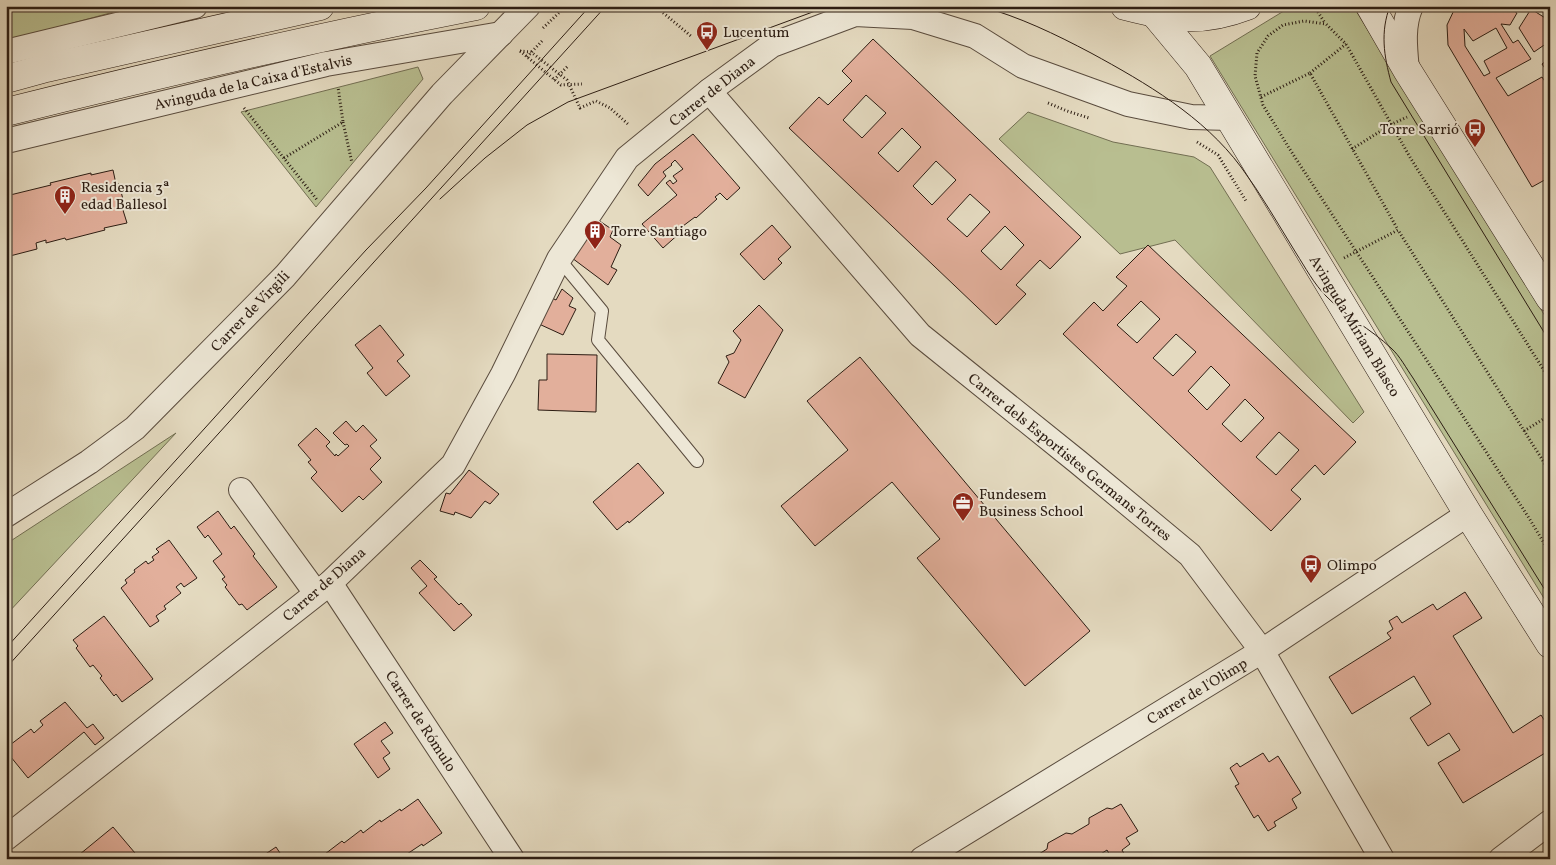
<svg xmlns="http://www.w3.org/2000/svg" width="1556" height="865" font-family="Vollkorn,serif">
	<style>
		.green { fill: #b8be90; stroke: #726e52 }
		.building { fill: #e2af9b; stroke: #2c1d13; fill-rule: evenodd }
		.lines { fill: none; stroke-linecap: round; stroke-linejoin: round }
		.lane-casing { stroke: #5a4c3e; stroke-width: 14 }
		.street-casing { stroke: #5a4c3e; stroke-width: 26 }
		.secondary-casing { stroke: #2c1d13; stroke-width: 29 }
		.path { stroke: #2c1d13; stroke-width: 3; stroke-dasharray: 1 2.5; stroke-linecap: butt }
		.lane { stroke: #ede7d6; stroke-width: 12 }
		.street { stroke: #ede7d6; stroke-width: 24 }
		.secondary { stroke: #ede7d6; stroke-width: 28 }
		.tram { stroke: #2c1d13; stroke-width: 1 }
		.labels { text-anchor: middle; stroke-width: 4; stroke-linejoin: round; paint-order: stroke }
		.poi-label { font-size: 15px; fill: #2c1d13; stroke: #ede7d6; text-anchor: start }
		.street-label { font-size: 15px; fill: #2c1d13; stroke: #ede7d6 }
	</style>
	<rect width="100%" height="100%" fill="#e4dac0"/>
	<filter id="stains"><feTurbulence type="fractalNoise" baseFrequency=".004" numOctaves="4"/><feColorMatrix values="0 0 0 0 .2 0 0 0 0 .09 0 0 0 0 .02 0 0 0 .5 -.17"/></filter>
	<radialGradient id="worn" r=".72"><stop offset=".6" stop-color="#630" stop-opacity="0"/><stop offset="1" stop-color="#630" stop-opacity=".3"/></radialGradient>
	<g class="green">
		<path d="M6,6H136L6,41Z"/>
		<path d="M1292,6H1353L1550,324V608L1210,56Z"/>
		<path d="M418,67L423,79L316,207L241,112Z"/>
		<path d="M1028,112L1113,142L1194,157L1210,167L1364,412L1353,423L1175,240L1120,254L999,139Z"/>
		<path d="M176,433L6,615V544Z"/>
	</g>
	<g class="building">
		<path d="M1456,6H1506L1517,13L1510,25L1501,24L1513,43L1518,40L1531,59L1496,78L1508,96L1542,77L1550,89V149L1544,153L1550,161V177L1532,187L1448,45L1447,25ZM1496,28L1507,48L1484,61L1490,73L1484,76L1465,46L1464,29L1473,41Z"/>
		<path d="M1531,9L1550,21L1548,33L1550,41L1534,52L1519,28Z"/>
		<path d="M873,39L1081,237L1050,269L1040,260L1016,285L1026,294L996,325L789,128L819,97L828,105L852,81L842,71ZM866,95L886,113L862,138L843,120ZM902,128L921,147L898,172L878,153ZM936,161L956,180L932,205L913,186ZM970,194L990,212L967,237L947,219ZM1005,226L1024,245L1001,270L981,251Z"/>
		<path d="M1550,58V76L1542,64Z"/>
		<path d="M693,134L740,188L727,200L720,193L715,197L717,199L696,218L695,217L679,229L681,232L663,248L642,224L677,195L666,183L670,180L673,184L677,181L673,176L683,169L675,160L671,164L672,165L663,172L666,176L648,196L638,185L655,164Z"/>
		<path d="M113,170L116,184H119L125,207H122L127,223L104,228L105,230L66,240L65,238L46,243V240L36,243L37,249L6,257V196L51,185L50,183L91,173V175Z"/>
		<path d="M598,220L613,230L610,237L621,245L611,267L617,270L608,285L568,255Z"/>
		<path d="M772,225L791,247L778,259L782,263L764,280L740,254Z"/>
		<path d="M1148,245L1356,442L1324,475L1315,465L1291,490L1301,499L1271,531L1063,334L1094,302L1103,311L1127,286L1116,277ZM1141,301L1160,319L1137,343L1117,325ZM1176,334L1196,352L1173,376L1153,358ZM1211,366L1230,385L1207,410L1188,391ZM1245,399L1264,418L1241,442L1222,424ZM1279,432L1299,450L1276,475L1256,457Z"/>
		<path d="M562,289L573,298L569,306L576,309L563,335L539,324L552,298L556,300Z"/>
		<path d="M759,305L783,330L745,398L718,383L729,362L726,356L734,353L741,340L733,331Z"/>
		<path d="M380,325L404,355L397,361L410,376L386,396L367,373L373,368L355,345Z"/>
		<path d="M547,354L597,355L596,412L538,410L539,380H547Z"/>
		<path d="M860,357L1090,631L1025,686L917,558L940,539L892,482L815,546L781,506L848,450L807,401Z"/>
		<path d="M346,421L356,432L363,425L377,440L370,446L381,458L370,469L382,482L363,500L359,496L342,512L311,478L317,472L308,462L311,460L298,445L316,428L330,442L326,446L335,456L336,454L338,456L349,446L347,444L345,445L333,433Z"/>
		<path d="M638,463L664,493L629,523L628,521L617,530L593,502Z"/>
		<path d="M469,470L499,494L490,504L485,501L471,518L455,512L454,515L440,511L446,493L450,494Z"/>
		<path d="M218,511L231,529L234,526L255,554L253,556L277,587L247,610L242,604L239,605L225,587L227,585L222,579L225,577L213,561L222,554L208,535L205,538L197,527Z"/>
		<path d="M169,540L197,578L184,587L181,583L176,587L181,593L164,606L166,609L156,616L159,621L150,627L121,588L127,583L125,580L135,572L134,570L146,561L148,564L154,560L152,557L159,552L156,549Z"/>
		<path d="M420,560L437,577L434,579L459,605L461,603L472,615L454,631L419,593L427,586L411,568Z"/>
		<path d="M1465,592L1482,618L1453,636L1513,733L1541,715L1550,729V750L1463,803L1438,763L1460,750L1449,733L1428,746L1410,718L1431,704L1414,676L1352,714L1329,677L1391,638L1387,633L1393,629L1389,621L1397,616L1402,623L1433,604L1437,610Z"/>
		<path d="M104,616L153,679L122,702L116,694L114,696L100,678L102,676L93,665L90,667L76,648L78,646L73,640Z"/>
		<path d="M65,702L87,728L93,724L104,738L95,745L84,732L28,778L6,751V748L31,729L34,733L43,725L40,721Z"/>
		<path d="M385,722L393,733L381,741L390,753L383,758L390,769L378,778L354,744Z"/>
		<path d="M1263,753L1269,762L1278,756L1301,793L1292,799L1297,808L1274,822L1276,826L1268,831L1258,815L1254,818L1235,786L1239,784L1230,768L1237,763L1240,767Z"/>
		<path d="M418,799L442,833L423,846L422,844L404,856L403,854L397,859H324L327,856L325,854L342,841L344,843L361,830L363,833L380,820L381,822L400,809L401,811Z"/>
		<path d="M1121,804L1138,831L1126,838L1130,844L1122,850L1127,859H1112L1107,850L1093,859H1031L1047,849L1048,843L1066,833L1072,834L1089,824V818L1107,808L1112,809Z"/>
		<path d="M113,827L135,853L128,859H74Z"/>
		<path d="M276,847L284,859H258Z"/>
		<path d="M1550,848V859H1535Z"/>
	</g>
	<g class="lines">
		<g class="lane-casing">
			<path id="lane" d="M559,259L602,311L598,340L697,461"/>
		</g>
		<g class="street-casing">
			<g id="street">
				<path d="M6,52L195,6"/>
				<path d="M1407,70C1405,49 1402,26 1411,6"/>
				<path d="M709,91L920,335L1078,462L1190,555L1262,651L1382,859"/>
				<path d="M6,141L326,64L501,34"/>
				<path d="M241,490L316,593"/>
				<path d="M6,515L89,462L135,428L285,276L442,94L528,6"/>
				<path d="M330,583L512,859"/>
				<path d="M6,838L330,583L453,465L503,374L559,259L627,158L709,91L772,45L855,14L913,17L975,36L1023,66L1128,104L1191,117L1230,118"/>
				<path d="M922,859L1262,651L1468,514"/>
				<path d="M1501,859L1550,822"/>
			</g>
		</g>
		<g class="secondary-casing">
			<g id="secondary">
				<path d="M1125,6C1172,18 1200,24 1247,6"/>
				<path d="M1370,6L1407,70L1550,298"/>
				<path d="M1154,13L1198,66L1468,514L1550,644"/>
				<path d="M6,79L46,68L320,6"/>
				<path d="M6,112C162,73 318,37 476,6"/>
			</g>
		</g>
		<g class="path">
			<path d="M655,6L692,37"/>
			<path d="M1314,6L1325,23"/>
			<path d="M543,28L566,6"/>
			<path d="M520,51L531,52L567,80L580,108L596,101L610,108L629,125"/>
			<path d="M520,51L561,85L582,84"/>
			<path d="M527,57L542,41"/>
			<path d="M1310,73L1346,44"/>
			<path d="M554,80L568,66"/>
			<path d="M1261,97L1310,73L1398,230"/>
			<path d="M1048,103L1067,111L1089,118"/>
			<path d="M244,108L318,201"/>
			<path d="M343,122L352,163"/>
			<path d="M1197,142L1218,155L1246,201"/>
			<path d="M1352,149L1392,124L1407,117"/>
			<path d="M284,158L343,122L338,87"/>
			<path d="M1344,258L1398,230L1550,472"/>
			<path d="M1550,380L1411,159L1346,44L1326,24L1304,21L1283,25L1268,36L1257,53L1255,76L1263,105L1289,148L1529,518L1550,553"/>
			<path d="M1524,431L1550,415"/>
		</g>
		<use href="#lane" class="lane"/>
		<use href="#street" class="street"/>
		<use href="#secondary" class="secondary"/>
		<g class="tram">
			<path d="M980,6C1020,17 1055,34 1091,53C1146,83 1203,116 1241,167C1261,194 1278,224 1296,253C1305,267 1314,284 1326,296C1345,316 1371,329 1391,348C1400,356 1406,368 1413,378L1550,598"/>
			<path d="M1390,6C1380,32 1384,56 1391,82L1550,342"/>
			<path d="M440,199L485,158L527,125L568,102L829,6"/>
			<path d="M6,648L366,250L426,188L590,6"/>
			<path d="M6,668L606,6"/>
		</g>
	</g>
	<defs>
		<g id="bus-pin" transform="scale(1.125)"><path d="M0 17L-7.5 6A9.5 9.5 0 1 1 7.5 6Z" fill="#8f2418" stroke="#ede7d6"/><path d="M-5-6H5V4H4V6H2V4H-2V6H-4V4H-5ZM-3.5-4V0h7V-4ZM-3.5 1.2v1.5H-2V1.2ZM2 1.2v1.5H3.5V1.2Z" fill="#fff"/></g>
		<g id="building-pin" transform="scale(1.125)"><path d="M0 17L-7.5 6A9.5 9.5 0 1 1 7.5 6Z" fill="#8f2418" stroke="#ede7d6"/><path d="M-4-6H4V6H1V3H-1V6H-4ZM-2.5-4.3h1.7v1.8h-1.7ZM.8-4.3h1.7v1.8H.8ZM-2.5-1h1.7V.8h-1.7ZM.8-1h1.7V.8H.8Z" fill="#fff"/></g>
		<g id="office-pin" transform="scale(1.125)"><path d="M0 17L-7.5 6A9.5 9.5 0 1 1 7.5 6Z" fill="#8f2418" stroke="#ede7d6"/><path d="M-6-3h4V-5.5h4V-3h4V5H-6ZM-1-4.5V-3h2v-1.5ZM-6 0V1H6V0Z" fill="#fff"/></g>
	</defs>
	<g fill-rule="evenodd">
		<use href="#bus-pin" x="707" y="32"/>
		<use href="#bus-pin" x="1475" y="129"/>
		<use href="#building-pin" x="65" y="196"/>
		<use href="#building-pin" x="595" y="231"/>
		<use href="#office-pin" x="963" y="503"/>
		<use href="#bus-pin" x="1311" y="565"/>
	</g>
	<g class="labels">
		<g class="poi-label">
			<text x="723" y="37">Lucentum</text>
			<text x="1459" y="134" text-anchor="end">Torre Sarrió</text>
			<text x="81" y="192">Residencia 3ª<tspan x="81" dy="17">edad Ballesol</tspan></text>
			<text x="611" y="236">Torre Santiago</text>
			<text x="979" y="499">Fundesem<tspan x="979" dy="17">Business School</tspan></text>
			<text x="1327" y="570">Olimpo</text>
		</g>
		<g class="street-label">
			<text transform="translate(253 82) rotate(-13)" y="5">Avinguda de la Caixa d'Estalvis</text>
			<text transform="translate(712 91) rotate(-38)" y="5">Carrer de Diana</text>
			<text transform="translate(250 311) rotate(-46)" y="5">Carrer de Virgili</text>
			<text transform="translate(1355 326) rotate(59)" y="5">Avinguda Míriam Blasco</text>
			<text transform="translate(1070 457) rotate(39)" y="5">Carrer dels Esportistes Germans Torres</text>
			<text transform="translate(324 584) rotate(-41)" y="5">Carrer de Diana</text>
			<text transform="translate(1197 691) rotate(-31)" y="5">Carrer de l'Olimp</text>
			<text transform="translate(421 721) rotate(57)" y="5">Carrer de Rómulo</text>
		</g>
	</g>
	<rect width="1556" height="865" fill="none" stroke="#e4dac0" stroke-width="25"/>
	<rect x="8" y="8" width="1541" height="850" fill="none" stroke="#2c1d13" stroke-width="2.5"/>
	<rect x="12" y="12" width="1531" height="840" fill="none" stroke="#2c1d13"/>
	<rect width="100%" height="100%" filter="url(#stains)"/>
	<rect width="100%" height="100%" fill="url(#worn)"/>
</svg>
